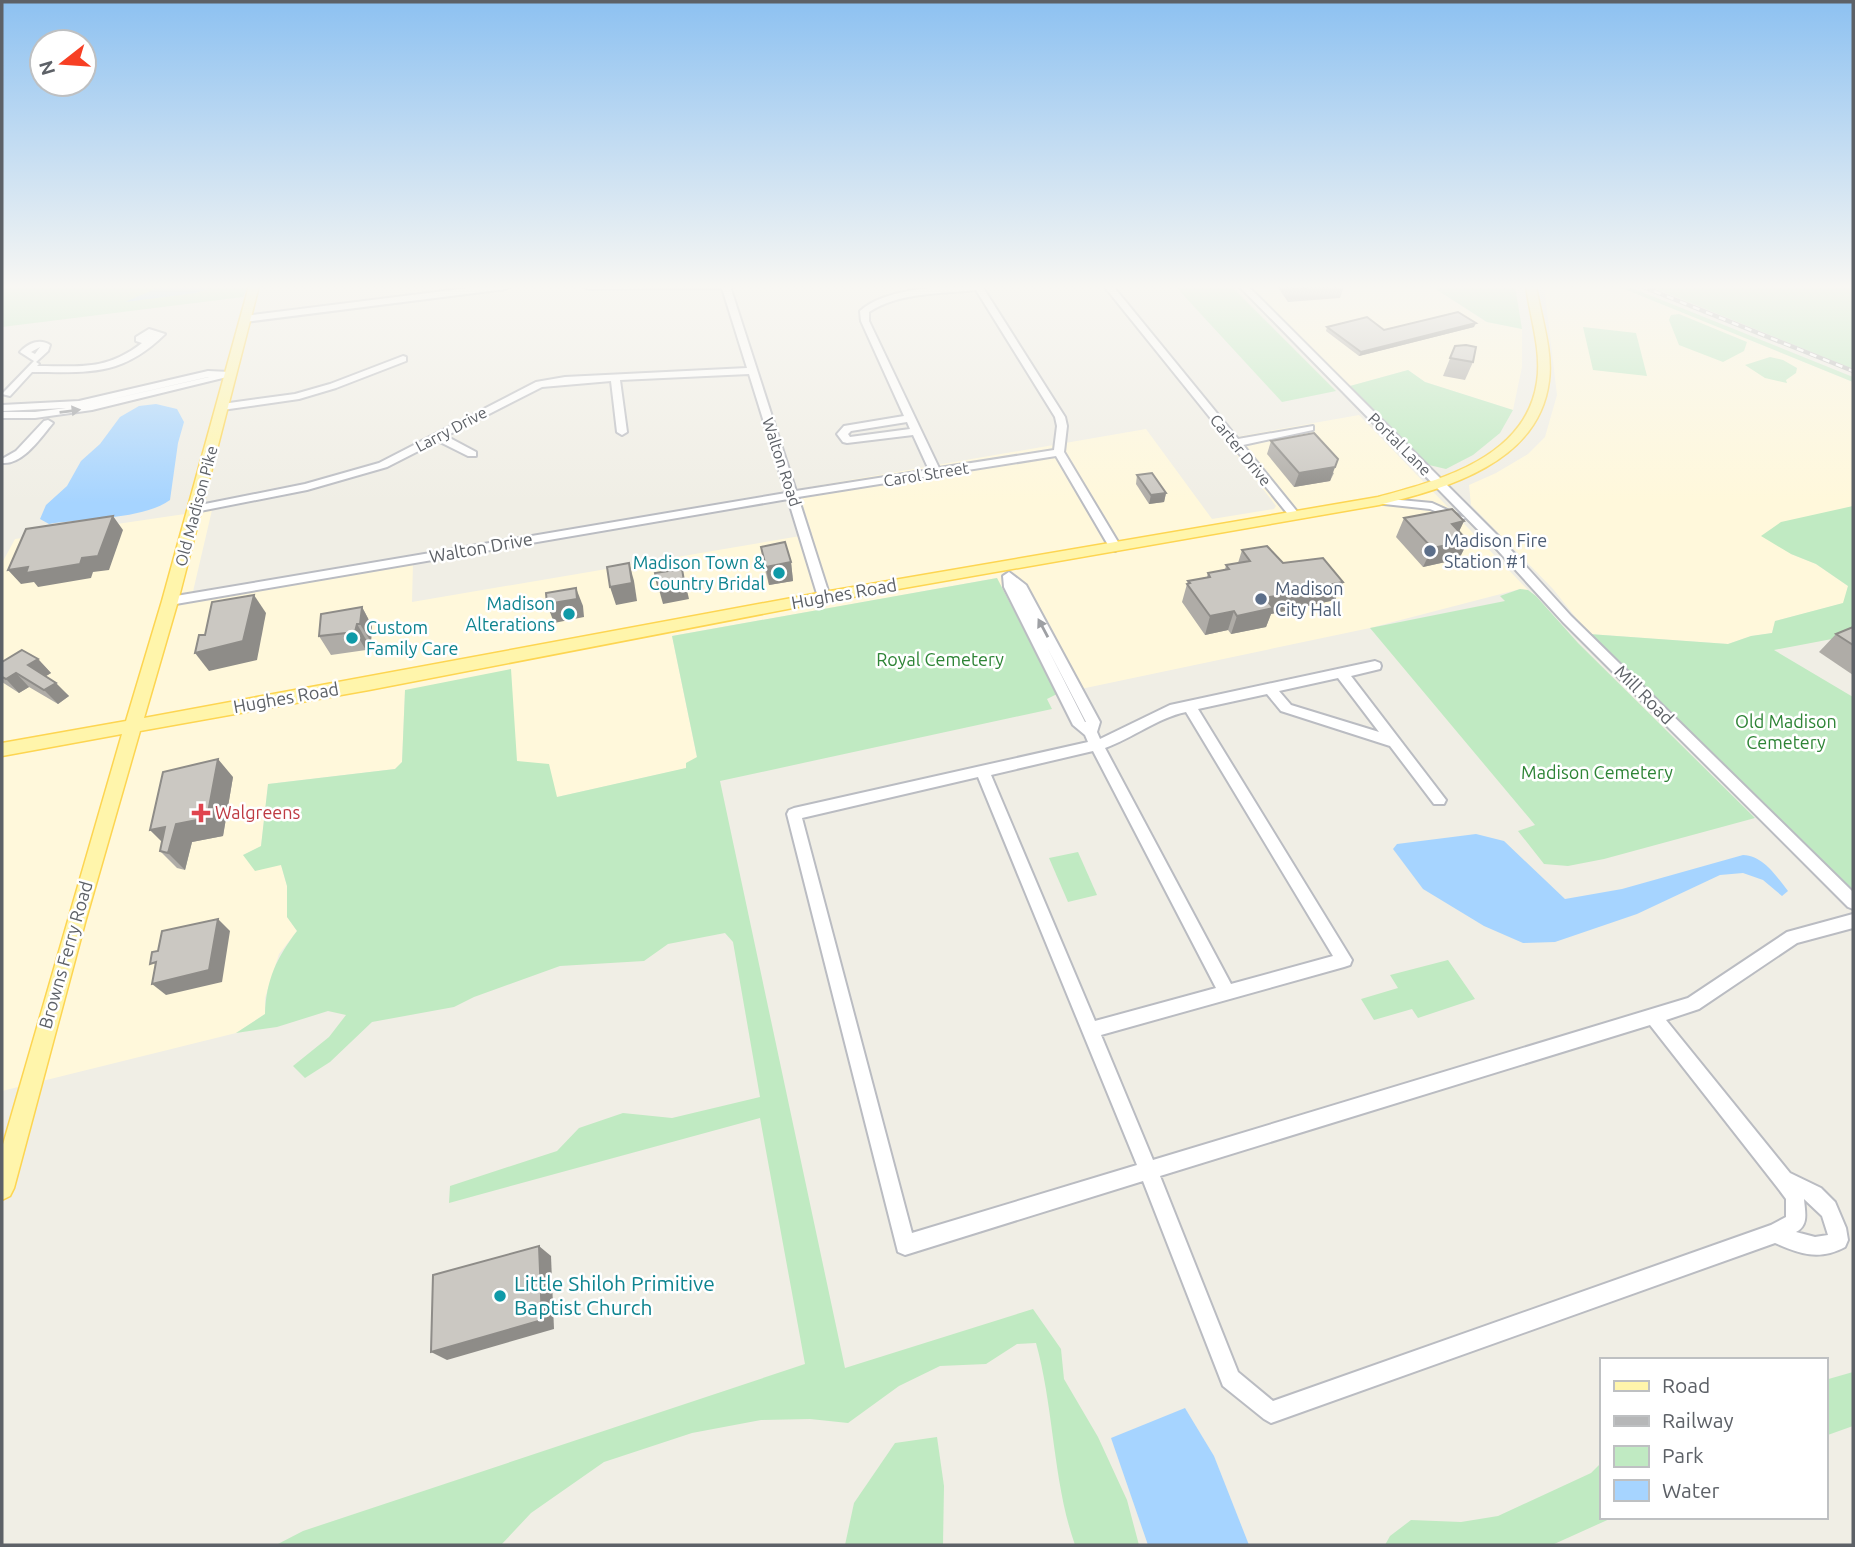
<svg xmlns="http://www.w3.org/2000/svg" width="1855" height="1547" font-family="Ubuntu,sans-serif">
	<style>
		.commercial { fill: #fff8db }
		.green { fill: #c0eac2 }
		.water { fill: #a6d4ff }
		.lines { fill: none; stroke-linecap: round; stroke-linejoin: round }
		.minor-casing { stroke: #babcc2; stroke-width: 4 }
		.major-casing { stroke: #fdd551; stroke-width: 3 }
		.minor { fill: #fff; fill-rule: evenodd }
		.major { fill: #fff5ab; fill-rule: evenodd }
		.rail-casing { stroke: #b6b7b8; stroke-width: 4.5 }
		.rail { stroke: #fff; stroke-width: 2.5; stroke-dasharray: 7; stroke-linecap: butt }
		.wall { fill: #afaca7 }
		.shaded-wall { fill: #8e8c88 }
		.building { fill: #cbc8c2; stroke: #8e8c88; stroke-width: 2 }
		.oneway { fill: #9ea0a4 }
		.service-dot { fill: #5c6f8a; stroke: #fff; stroke-width: 2.5 }
		.culture-dot { fill: #0f9aa8; stroke: #fff; stroke-width: 2.5 }
		.health-dot { fill: #e0444e; stroke: #fff; stroke-width: 2.5 }
		.labels { text-anchor: middle; stroke-width: 5; stroke-linejoin: round; paint-order: stroke }
		.far-street-label { font-size: 16px; fill: #5d6167; stroke: #fff }
		.service-label { font-size: 18px; fill: #4e5e75; stroke: #fff; text-anchor: start }
		.street-label { font-size: 18px; fill: #5d6167; stroke: #fff }
		.culture-label { font-size: 18px; fill: #0d838f; stroke: #fff; text-anchor: end }
		.park-label { font-size: 18px; fill: #2e8436; stroke: #fff }
		.health-label { font-size: 18px; fill: #be3a42; stroke: #fff; text-anchor: start }
		.near-culture-label { font-size: 21px; fill: #0d838f; stroke: #fff; text-anchor: start }
	</style>
	<rect width="100%" height="100%" fill="#f0eee5"/>
	<g class="commercial">
		<path d="M1249,286H1431L1486,322L1522,329V367L1513,410L1425,382L1408,370L1350,386Z"/>
		<path d="M1544,286H1617L1853,382V506L1824,514L1791,554L1816,564L1848,586L1844,603L1775,621L1772,633L1751,636L1728,644L1589,634L1553,589L1471,505L1469,485L1496,473L1528,454L1545,437L1557,395Z"/>
		<path d="M1359,415L1528,590L1520,589L1370,628L1057,694L997,578L672,636L697,758L687,768L557,797L517,761L405,691L402,762L395,769L268,784L261,847L243,855L281,865L287,886V917L297,931L279,954L265,998V1014L236,1033L2,1091V563L15,539L212,510L191,600L413,563L412,602L812,534L798,489L1146,429L1212,519L1274,509L1276,506L1224,439Z"/>
	</g>
	<g class="green">
		<path d="M2,286H248L243,297L2,327Z"/>
		<path d="M1175,286H1231L1336,391L1282,402Z"/>
		<path d="M1431,286H1515L1522,329L1487,322Z"/>
		<path d="M1617,286H1627L1853,377V382Z"/>
		<path d="M1649,286H1853V369Z"/>
		<path d="M1679,314L1747,342L1744,351L1723,362L1679,345L1669,320L1671,315Z"/>
		<path d="M1583,327L1636,333L1647,376L1593,370Z"/>
		<path d="M1770,357L1783,360L1797,368L1796,373L1786,380L1787,383L1765,378L1745,365Z"/>
		<path d="M1408,370L1425,382L1513,410L1500,433L1473,455L1446,469L1429,465L1350,386Z"/>
		<path d="M1853,506V635L1774,650L1853,697V891L1589,634L1728,644L1751,636L1772,633L1775,621L1843,603L1848,586L1816,564L1791,554L1761,536L1781,522Z"/>
		<path d="M997,578L1057,694L1047,699L1052,709L720,781L845,1368L1033,1309L1061,1349L1064,1379L1098,1437L1127,1500L1139,1545H1075C1053,1483 1054,1408 1036,1343L1017,1344L986,1364L940,1366L899,1386L848,1423L810,1419L761,1420L692,1433L604,1462L531,1513L501,1545H276L303,1531L805,1364L760,1118L449,1203L450,1186L557,1151L579,1128L623,1113L672,1118L760,1097L733,942L725,933L668,944L644,961L560,966L474,997L454,1007L372,1022L330,1062L305,1078L293,1066L329,1037L346,1015L328,1011L277,1027L236,1033L265,1014C266,980 277,957 297,931L287,917V886L281,865L255,871L243,855L261,846L268,784L395,769L402,762L405,690L511,669L517,761L549,764L557,797L686,768V763L697,757L672,636Z"/>
		<path d="M1520,589L1528,590L1536,596L1578,643L1755,818L1604,859L1568,866L1544,864L1518,831L1535,825L1370,628L1505,601L1500,596Z"/>
		<path d="M1078,852L1097,895L1068,902L1049,858Z"/>
		<path d="M1448,960L1475,999L1418,1018L1412,1009L1374,1020L1361,999L1398,988L1390,975Z"/>
		<path d="M1853,1372V1426L1825,1436V1380Z"/>
		<path d="M937,1437L944,1486L943,1545H845L854,1503L895,1443Z"/>
		<path d="M1601,1463V1517H1614L1552,1545H1385L1390,1536L1411,1520L1461,1522L1498,1516L1591,1473Z"/>
	</g>
	<g class="water">
		<path d="M162,286H215L196,293L125,302Z"/>
		<path d="M156,404L177,409L184,422L178,443L170,500C142,520 84,518 49,524L40,519L46,505L67,486L81,461L100,444L120,417L139,406Z"/>
		<path d="M1476,834L1504,841L1565,899L1622,889L1743,855C1764,856 1776,876 1788,891L1782,896L1763,880L1743,873L1720,875L1637,914L1555,942L1523,943L1484,926L1423,889L1393,849L1397,844Z"/>
		<path d="M1185,1408L1214,1456L1249,1545H1148L1111,1438Z"/>
	</g>
	<g class="lines">
		<g class="minor-casing">
			<g id="minor">
				<path d="M484,286H510L506,289L245,322L241,319L245,316Z"/>
				<path d="M584,286H730L796,491L929,470L913,435L847,443L843,442L837,434L844,426L904,416L861,321L860,311C886,287 948,286 982,286L1065,417L1067,426L1064,452L1121,547L1115,551L1111,550L1056,456L798,497L830,597L824,601L818,597L788,499L170,605L166,604L164,601L170,597L786,493L749,374L620,380L627,432L622,435L617,432L611,381L542,387L446,436L476,452V456H468L438,441L387,467L307,490L195,512L189,509L195,506L305,484L379,463L536,382L565,377L747,368L722,288L588,289ZM976,290L1055,417L1057,426L1054,450L939,468L869,321V312C899,292 941,294 976,290ZM907,422L910,429L850,437L848,434L851,431Z"/>
				<path d="M1104,286H1113L1238,439L1313,426V430L1243,445L1299,514V518H1291Z"/>
				<path d="M1239,286H1248L1500,538L1571,616L1853,892V909L1848,907L1563,622L1492,544Z"/>
				<path d="M149,329L165,334C121,377 89,372 32,372L10,396L2,394L34,361L20,352C28,343 40,338 50,345L48,351L36,362L39,364L37,366C80,366 106,371 142,343L136,341V337ZM40,347L35,354L31,352Z"/>
				<path d="M403,356L406,357V361L336,388L299,399L222,410L217,407L222,404L295,394L330,384Z"/>
				<path d="M208,371L230,372L235,375L92,410L35,418H2V412H35L66,408L2,411V405L79,401ZM208,377H209L91,404Z"/>
				<path d="M48,420L53,423C41,437 23,465 2,463V459L16,451L44,421Z"/>
				<path d="M1379,498L1432,503L1465,518L1459,521L1430,509L1375,503L1374,501Z"/>
				<path d="M1009,572L1026,585L1100,722L1097,732L1100,739L1170,705L1375,661L1380,663L1381,666L1380,669L1351,676L1446,800L1444,804H1434L1390,746L1281,711L1267,694L1198,709L1352,960L1350,965L1344,967L1101,1035L1153,1160L1688,998L1787,932L1853,914V928L1797,943L1699,1009L1666,1020L1790,1173L1821,1188L1835,1202L1846,1228L1848,1240L1845,1247C1819,1261 1800,1254 1775,1243L1271,1423L1264,1419L1223,1386L1143,1181L905,1255L898,1252L787,814L789,810L794,808L1088,742L1085,735L1073,725L1004,587L1003,576ZM1047,647L1086,722H1085ZM1338,678L1379,732L1291,705L1279,691ZM1186,712L1333,956L1231,984L1105,748C1133,738 1157,718 1186,712ZM1093,751L1216,988L1095,1021L991,775ZM978,777L1137,1165L912,1233L802,818ZM1650,1025L1777,1187L1786,1199V1217L1771,1225L1273,1401L1238,1372L1160,1176ZM1804,1199L1822,1216L1828,1235L1815,1237L1796,1232C1809,1225 1805,1212 1804,1199Z"/>
			</g>
		</g>
		<g class="major-casing">
			<path id="major" d="M249,286H259L178,601L144,718L824,592L1378,497C1442,480 1526,457 1537,382C1542,351 1530,317 1526,286H1536C1541,317 1553,350 1549,381C1539,463 1447,488 1379,505L824,602L369,690L140,731L86,919L14,1188L10,1196L2,1200V1148L122,734L2,756V743L126,721L162,601Z"/>
		</g>
		<use href="#minor" class="minor"/>
		<use href="#major" class="major"/>
		<g class="rail-casing">
			<path id="rail" d="M1641,286L1853,371"/>
		</g>
		<use href="#rail" class="rail"/>
	</g>
	<g class="wall">
		<path d="M1277,286H1344L1340,298L1288,302Z"/>
		<path d="M1327,327L1384,330L1474,327L1359,356L1326,331Z"/>
		<path d="M1455,346L1473,362L1465,380L1443,376Z"/>
		<path d="M1271,441L1334,473L1330,481L1294,487L1267,454Z"/>
		<path d="M1137,475L1166,493L1164,502L1149,504L1136,484Z"/>
		<path d="M1404,518L1464,521L1459,531L1468,541L1459,559L1423,567L1396,537Z"/>
		<path d="M761,547L791,562L793,581L769,585L764,566Z"/>
		<path d="M1242,550L1343,582L1335,600L1271,614L1266,627L1231,634L1228,630L1205,635L1182,602L1187,584L1188,581L1207,577L1208,573L1225,570L1226,565L1238,563Z"/>
		<path d="M362,607L372,626L371,642L368,643L366,650L331,655L319,636Z"/>
		<path d="M1853,627V675L1819,652L1836,634Z"/>
		<path d="M38,659L51,673L46,676L69,696L58,704L29,687L19,693L2,682V662Z"/>
		<path d="M233,777L223,836L192,842L185,870L177,868L160,851L162,841L150,830Z"/>
	</g>
	<g class="shaded-wall">
		<path d="M1476,323L1474,327L1359,356L1361,352Z"/>
		<path d="M1338,459L1330,481L1294,487L1299,473Z"/>
		<path d="M1166,493L1164,502L1149,504L1151,495Z"/>
		<path d="M113,516L123,530L109,570L93,572L91,578L38,587L34,582L21,584L8,570L82,558Z"/>
		<path d="M1464,521L1455,540L1452,524Z"/>
		<path d="M1468,541L1459,559L1423,567L1432,548Z"/>
		<path d="M791,562L793,581L769,585L766,567Z"/>
		<path d="M629,563L634,581L637,601L616,605L610,587Z"/>
		<path d="M682,569L689,599L663,604L658,586Z"/>
		<path d="M1343,582L1335,600L1271,614L1266,627L1231,634L1237,616L1265,598Z"/>
		<path d="M576,588L583,606L584,617L554,623L547,604Z"/>
		<path d="M254,595L266,613L257,660L209,671L195,653Z"/>
		<path d="M362,607L372,626L371,642L360,624Z"/>
		<path d="M1234,611L1228,630L1205,635L1210,616Z"/>
		<path d="M357,624L368,643L366,650L355,632Z"/>
		<path d="M38,659L51,673L41,679L28,665Z"/>
		<path d="M16,673L29,687L19,693L6,679Z"/>
		<path d="M56,683L69,696L58,704L44,690Z"/>
		<path d="M218,759L233,777L223,836L192,842L185,870L168,853L167,847L150,830L176,824Z"/>
		<path d="M218,919L230,931L222,982L166,995L152,984Z"/>
		<path d="M539,1246L551,1256L554,1329L447,1360L431,1352Z"/>
	</g>
	<g class="building">
		<path d="M1290,286H1329L1292,289Z"/>
		<path d="M1458,312L1476,323L1361,352L1327,327L1367,317L1384,330Z"/>
		<path d="M1466,345L1476,347L1473,362L1450,358L1455,346Z"/>
		<path d="M1314,433L1338,459L1335,467L1299,473L1271,441Z"/>
		<path d="M1152,473L1166,493L1151,495L1137,475Z"/>
		<path d="M1452,509L1464,521L1452,524L1468,541L1432,548L1404,518Z"/>
		<path d="M113,516L98,556L82,558L80,564L26,573L28,567L8,570L26,529Z"/>
		<path d="M785,542L791,562L766,567L761,547Z"/>
		<path d="M1267,546L1283,563L1323,558L1343,582L1265,598L1273,608L1237,616L1234,611L1210,616L1187,584L1190,583L1188,581L1210,577L1208,573L1229,569L1226,565L1250,561L1242,550Z"/>
		<path d="M629,563L632,583L610,587L607,567Z"/>
		<path d="M682,569L684,581L658,586L655,573Z"/>
		<path d="M576,588L577,599L547,604L546,593Z"/>
		<path d="M254,595L243,641L195,653L199,635H205L212,602Z"/>
		<path d="M362,607L360,624H357L355,632L319,636L321,614Z"/>
		<path d="M1853,627V645L1836,634Z"/>
		<path d="M22,650L38,659L28,665L56,683L44,690L16,673L6,679L2,677V662Z"/>
		<path d="M218,759L207,818L176,824L168,853L160,851L165,827L150,830L163,772Z"/>
		<path d="M218,919L209,970L152,984L156,962L150,964L152,952L158,951L162,931Z"/>
		<path d="M539,1246L542,1320L431,1352L433,1275Z"/>
	</g>
	<defs><path id="oneway-solid" d="M-6-.8H1V-3.2L6.5 0L1 3.2V.8H-6Z" transform="scale(1.75)"/></defs>
	<g class="oneway">
		<use href="#oneway-solid" transform="translate(70 411) rotate(-7)"/>
		<use href="#oneway-solid" transform="translate(1043 628) rotate(-118)"/>
	</g>
	<linearGradient id="sky" x2="0" y2="1"><stop stop-color="#8dc1f1"/><stop offset="0.57" stop-color="#f8f7f3"/><stop offset="1" stop-color="#f8f7f3" stop-opacity="0"/></linearGradient>
	<rect width="1855" height="503" fill="url(#sky)"/>
	<g class="service-dot">
		<circle cx="1430" cy="551" r="7"/>
		<circle cx="1261" cy="599" r="7"/>
	</g>
	<g class="culture-dot">
		<circle cx="779" cy="573" r="7"/>
		<circle cx="569" cy="614" r="7"/>
		<circle cx="352" cy="638" r="7"/>
		<circle cx="500" cy="1296" r="7"/>
	</g>
	<path class="health-dot" d="M197.5 802.5h7v7h7v7h-7v7h-7v-7h-7v-7h7z"/>
	<g class="labels">
		<g class="far-street-label">
			<text transform="translate(451 429) rotate(-28)" y="6">Larry Drive</text>
			<text transform="translate(1400 444) rotate(45)" y="6">Portal Lane</text>
			<text transform="translate(1241 450) rotate(51)" y="6">Carter Drive</text>
			<text transform="translate(782 462) rotate(72)" y="6">Walton Road</text>
			<text transform="translate(926 474) rotate(-9)" y="6">Carol Street</text>
			<text transform="translate(196 506) rotate(-75)" y="6">Old Madison Pike</text>
		</g>
		<g class="service-label">
			<text x="1444" y="547">Madison Fire<tspan x="1444" dy="21">Station #1</tspan></text>
			<text x="1275" y="595">Madison<tspan x="1275" dy="21">City Hall</tspan></text>
		</g>
		<g class="street-label">
			<text transform="translate(481 548) rotate(-10)" y="6">Walton Drive</text>
			<text transform="translate(844 594) rotate(-10)" y="6">Hughes Road</text>
			<text transform="translate(1644 695) rotate(45)" y="6">Mill Road</text>
			<text transform="translate(286 698) rotate(-10)" y="6">Hughes Road</text>
			<text transform="translate(66 955) rotate(-74)" y="6">Browns Ferry Road</text>
		</g>
		<g class="culture-label">
			<text x="765" y="569">Madison Town &amp;<tspan x="765" dy="21">Country Bridal</tspan></text>
			<text x="555" y="610">Madison<tspan x="555" dy="21">Alterations</tspan></text>
			<text x="366" y="634" text-anchor="start">Custom<tspan x="366" dy="21">Family Care</tspan></text>
		</g>
		<g class="park-label">
			<text x="940" y="666">Royal Cemetery</text>
			<text x="1786" y="728">Old Madison<tspan x="1786" dy="21">Cemetery</tspan></text>
			<text x="1597" y="779">Madison Cemetery</text>
		</g>
		<g class="health-label">
			<text x="215" y="819">Walgreens</text>
		</g>
		<g class="near-culture-label">
			<text x="514" y="1291">Little Shiloh Primitive<tspan x="514" dy="24">Baptist Church</tspan></text>
		</g>
	</g>
	<rect width="1855" height="1547" fill="none" stroke="#5d6167" stroke-width="7"/>
	<rect x="1600" y="1358" width="228" height="161" fill="#ffffff" stroke="#bec0c2" stroke-width="2"/>
	<rect x="1614" y="1381" width="35" height="10" fill="#fff5ab" stroke="#bec0c2" stroke-width="2"/>
	<text x="1662" y="1393" font-size="21" fill="#5d6167">Road</text>
	<rect x="1614" y="1416" width="35" height="10" fill="#b6b7b8" stroke="#bec0c2" stroke-width="2"/>
	<text x="1662" y="1428" font-size="21" fill="#5d6167">Railway</text>
	<rect x="1614" y="1446" width="35" height="21" fill="#c0eac2" stroke="#bec0c2" stroke-width="2"/>
	<text x="1662" y="1463" font-size="21" fill="#5d6167">Park</text>
	<rect x="1614" y="1480" width="35" height="21" fill="#a6d4ff" stroke="#bec0c2" stroke-width="2"/>
	<text x="1662" y="1498" font-size="21" fill="#5d6167">Water</text>
	<g transform="translate(63 63) rotate(253)"><circle r="33" fill="#ffffff" stroke="#bec0c2" stroke-width="2"/>
	<path d="M0-5L12 26L0 18L-12 26Z" fill="#f73f24"/>
	<text y="-10" font-size="19" font-weight="bold" text-anchor="middle" fill="#5d6167">N</text>
	</g>
</svg>
